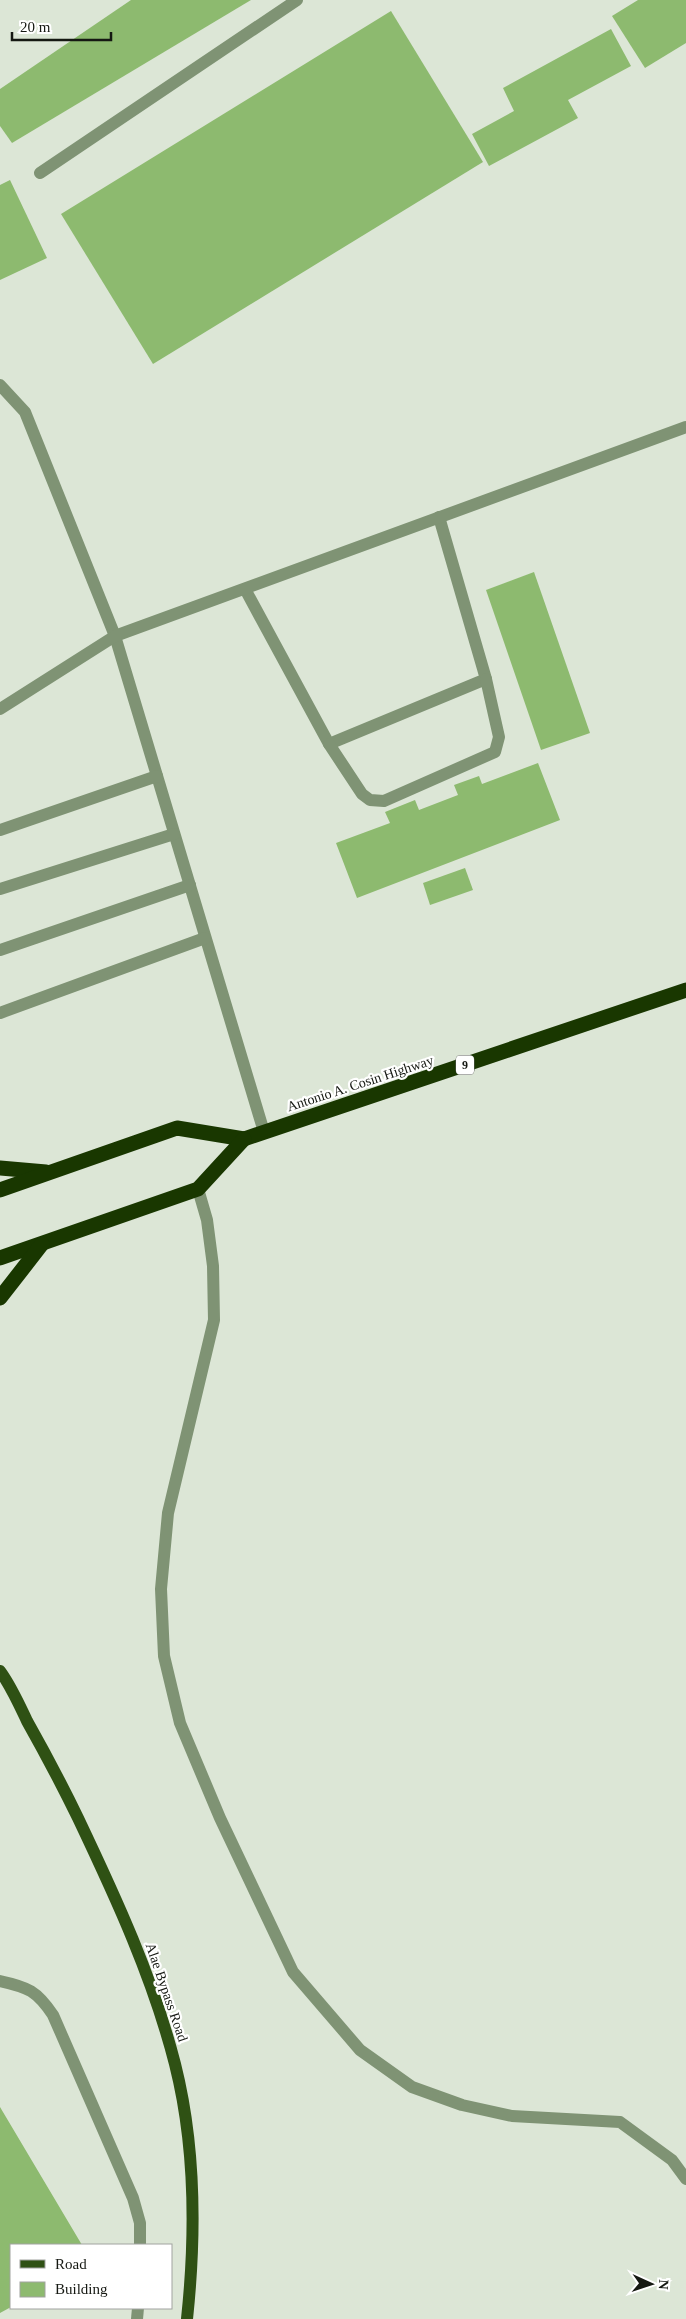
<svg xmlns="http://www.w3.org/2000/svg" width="686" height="2319" font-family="Georgia,serif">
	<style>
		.building { fill: #8dba6f }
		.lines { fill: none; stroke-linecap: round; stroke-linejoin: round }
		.minor { stroke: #7f9374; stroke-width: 12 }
		.major { stroke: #2f5114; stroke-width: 12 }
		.highway { stroke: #193700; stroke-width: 15 }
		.labels { text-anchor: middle; stroke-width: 4.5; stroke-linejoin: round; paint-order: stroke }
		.shield { fill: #fff; stroke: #5b5d59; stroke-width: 1 }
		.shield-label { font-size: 12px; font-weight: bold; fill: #151812 }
		.street-label { font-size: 14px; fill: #151812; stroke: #fff }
	</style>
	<rect width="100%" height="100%" fill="#dce6d6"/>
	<g class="building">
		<path d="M131,0H251L12,143L0,126V89Z"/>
		<path d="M638,0H686V43L645,68L612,16Z"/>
		<path d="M391,11L483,162L153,364L61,214Z"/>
		<path d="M611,29L631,66L568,100L578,118L489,166L472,134L514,111L503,88Z"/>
		<path d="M10,180L47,258L0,280V185Z"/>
		<path d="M534,572L590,733L541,750L486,590Z"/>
		<path d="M538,763L560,820L357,898L336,843L390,823L385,812L415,800L419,810L458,795L454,785L479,776L482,784Z"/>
		<path d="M465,868L473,890L430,905L423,883Z"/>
		<path d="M0,2107L82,2245H11V2307L0,2313Z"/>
	</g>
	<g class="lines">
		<g class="minor">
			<path d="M40,173L297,0"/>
			<path d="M0,385L25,412L115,636L264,1132"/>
			<path d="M245,589L329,744L486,679L439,517"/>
			<path d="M0,709L115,636L686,427"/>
			<path d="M329,744L362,794L370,800L384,801L495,752L499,737L486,679"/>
			<path d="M0,830L157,776"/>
			<path d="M0,889L174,834"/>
			<path d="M0,950L190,885"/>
			<path d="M0,1013L205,938"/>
			<path d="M198,1189L207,1220L213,1266L214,1320L168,1513L161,1589L164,1656L180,1723L220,1818L293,1972L360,2050L412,2087L462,2105L512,2116L620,2122L672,2160L686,2179"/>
			<path d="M0,1981C28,1987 37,1991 53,2015L133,2198L140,2223V2245"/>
			<path d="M137,2319L138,2308"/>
		</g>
		<path class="major" d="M0,1671C11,1686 19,1704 27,1721C45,1753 62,1785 78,1818C116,1898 153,1978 175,2064C196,2147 196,2234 187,2319"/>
		<g class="highway">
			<path d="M0,1168L46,1172"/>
			<path d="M0,1190L177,1128L244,1139L686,990"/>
			<path d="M0,1258L198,1189L244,1139"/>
			<path d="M0,1298L42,1244"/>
		</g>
	</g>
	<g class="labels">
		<rect class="shield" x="456" y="1055.5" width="18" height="19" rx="4"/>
		<g class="shield-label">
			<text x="465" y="1069">9</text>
		</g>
		<g class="street-label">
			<text transform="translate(360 1083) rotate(-18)" y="5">Antonio A. Cosin Highway</text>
			<text transform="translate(167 1992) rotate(71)" y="5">Alae Bypass Road</text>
		</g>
	</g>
	<rect x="10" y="2244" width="162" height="65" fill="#ffffff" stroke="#a1a3a0"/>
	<rect x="20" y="2260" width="25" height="8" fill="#2f5114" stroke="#a1a3a0"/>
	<text x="55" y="2269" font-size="15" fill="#151812">Road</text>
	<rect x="20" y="2282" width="25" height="15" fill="#8dba6f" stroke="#a1a3a0"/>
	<text x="55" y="2294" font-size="15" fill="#151812">Building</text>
	<g transform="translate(651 2284) rotate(93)" stroke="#ffffff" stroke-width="4" paint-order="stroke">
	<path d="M0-4L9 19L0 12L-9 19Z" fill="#151812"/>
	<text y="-8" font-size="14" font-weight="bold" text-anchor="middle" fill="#151812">N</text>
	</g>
	<path d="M12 32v8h99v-8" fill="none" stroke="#151812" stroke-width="2.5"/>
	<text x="20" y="32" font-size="15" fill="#151812" stroke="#ffffff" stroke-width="4" paint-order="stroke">20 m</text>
</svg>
